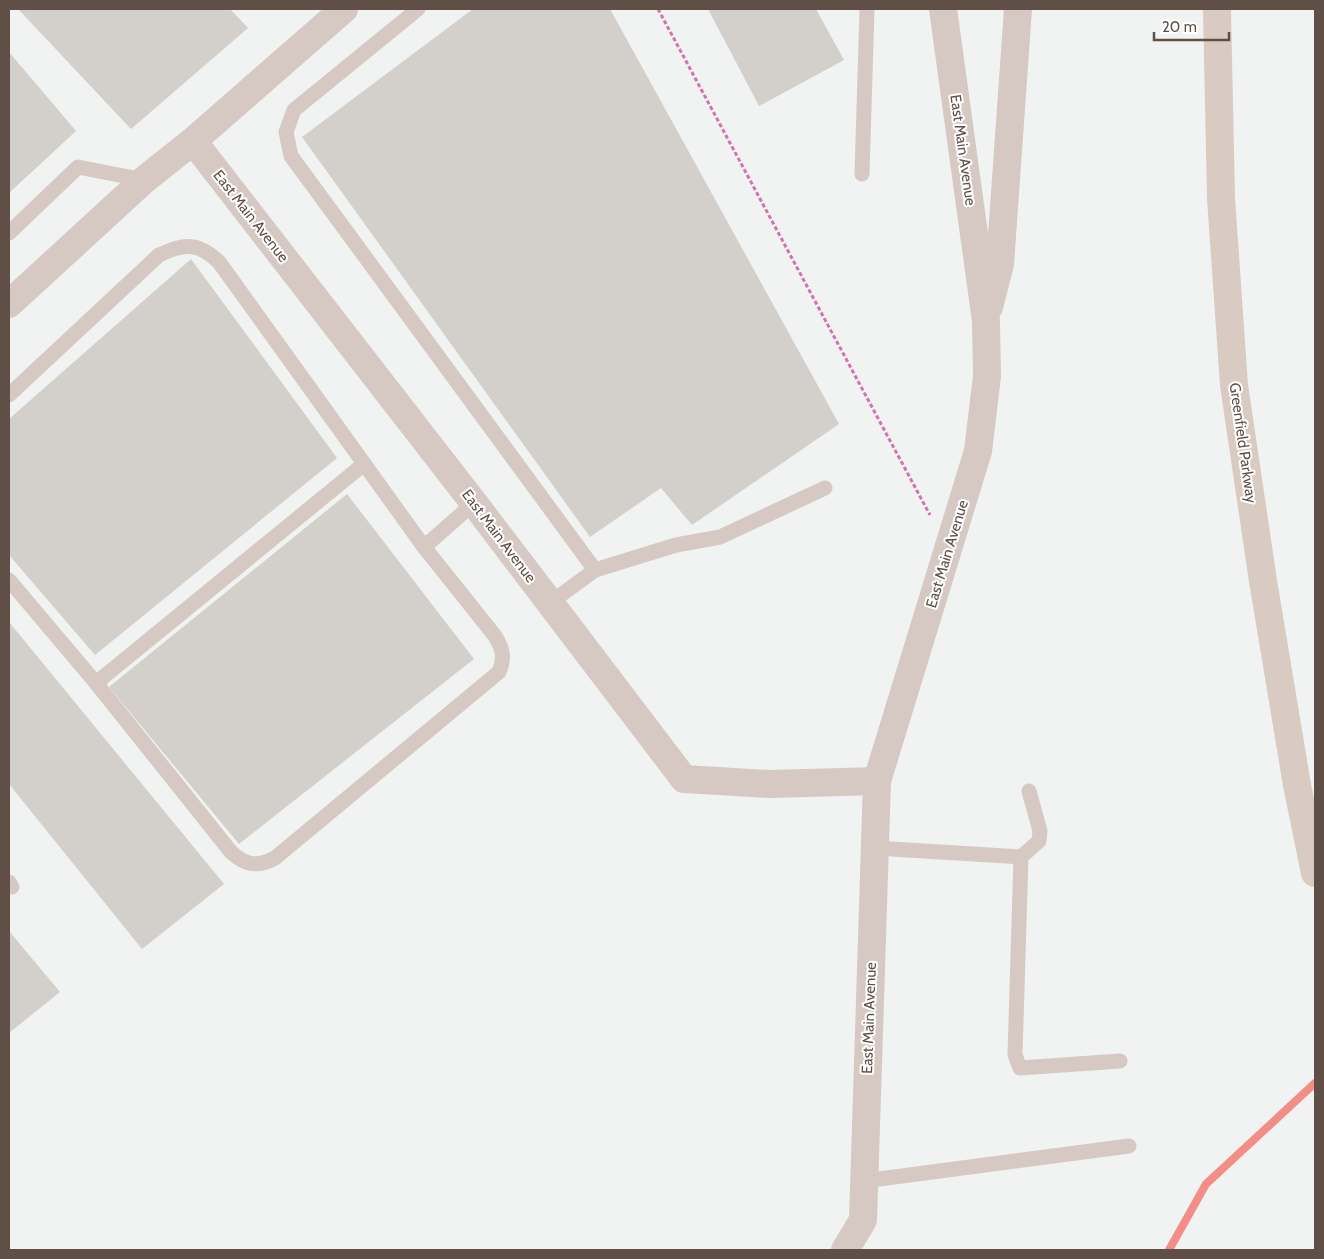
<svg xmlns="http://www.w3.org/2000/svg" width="1324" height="1259" font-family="Cabin,sans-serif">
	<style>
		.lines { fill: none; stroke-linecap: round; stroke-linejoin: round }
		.stream { stroke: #f28e87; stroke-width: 8 }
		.building { fill: #d3cfca }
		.path { stroke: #d372af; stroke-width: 3; stroke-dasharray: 4 2.5; stroke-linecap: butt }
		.lane { stroke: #d6c9c3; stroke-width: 15 }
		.street { stroke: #d6c9c3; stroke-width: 28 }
		.secondary { stroke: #dacbc2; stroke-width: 28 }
		.labels { text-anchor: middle; stroke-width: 4; stroke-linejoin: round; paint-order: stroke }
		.street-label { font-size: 15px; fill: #5f4f47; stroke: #fff }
	</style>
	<rect width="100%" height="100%" fill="#f0f3f2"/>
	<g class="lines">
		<path class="stream" d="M1169,1250L1206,1184L1315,1083"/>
	</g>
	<g class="building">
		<path d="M18,9H230L248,28L131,129Z"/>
		<path d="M473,9H610L839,424L692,525L661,488L590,537L302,137Z"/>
		<path d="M708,9H816L844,60L759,106Z"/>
		<path d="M9,52L76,131L9,193Z"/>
		<path d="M191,259L337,458L95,655L9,555V419Z"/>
		<path d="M347,494L474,659L239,844L109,687Z"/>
		<path d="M9,622L224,884L142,949L9,784Z"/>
		<path d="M9,931L60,992L9,1033Z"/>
	</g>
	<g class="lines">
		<path class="path" d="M658,9L930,515"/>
		<g class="lane">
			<path d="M418,9L294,110L286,132L291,156L595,570"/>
			<path d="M862,174L867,9"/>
			<path d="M9,233L78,167L144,180"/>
			<path d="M9,395L159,255C184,243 198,242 219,262L424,547"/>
			<path d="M9,580L96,683L231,852C246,866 258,867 275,858L499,672C505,658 503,649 495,636L424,547L474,503"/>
			<path d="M550,603L595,570L676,545L720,537L825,488"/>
			<path d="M96,683L364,464"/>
			<path d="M875,848L1021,857L1015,1055L1020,1068L1120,1061"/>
			<path d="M1021,857L1039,841L1040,831L1029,791"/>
			<path d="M9,882L12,887"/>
			<path d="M864,1181L1129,1146"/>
		</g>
		<g class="street">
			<path d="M193,141L474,503L684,779L769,784L877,781"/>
			<path d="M9,304L144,180L193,141L344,9"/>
			<path d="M989,307L1000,264L1018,9"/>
			<path d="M845,1250L863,1220L877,781L978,451L987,376L986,321L943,9"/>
		</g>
		<path class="secondary" d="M1217,9L1221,198L1234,385L1263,581L1297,785L1315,873"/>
	</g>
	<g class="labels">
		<g class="street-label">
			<text transform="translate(963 150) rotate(82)" y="5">East Main Avenue</text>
			<text transform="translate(251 216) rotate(52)" y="5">East Main Avenue</text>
			<text transform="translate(1243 443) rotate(82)" y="5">Greenfield Parkway</text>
			<text transform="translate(499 536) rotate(53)" y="5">East Main Avenue</text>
			<text transform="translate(947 554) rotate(-73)" y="5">East Main Avenue</text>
			<text transform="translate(869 1018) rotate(-88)" y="5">East Main Avenue</text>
		</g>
	</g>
	<rect width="1324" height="1259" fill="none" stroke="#5f4f47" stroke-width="20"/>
	<path d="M1154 32v8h75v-8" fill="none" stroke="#5f4f47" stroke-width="2.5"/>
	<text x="1162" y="32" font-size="15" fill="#5f4f47" stroke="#ffffff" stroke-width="4" paint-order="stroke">20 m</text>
</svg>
